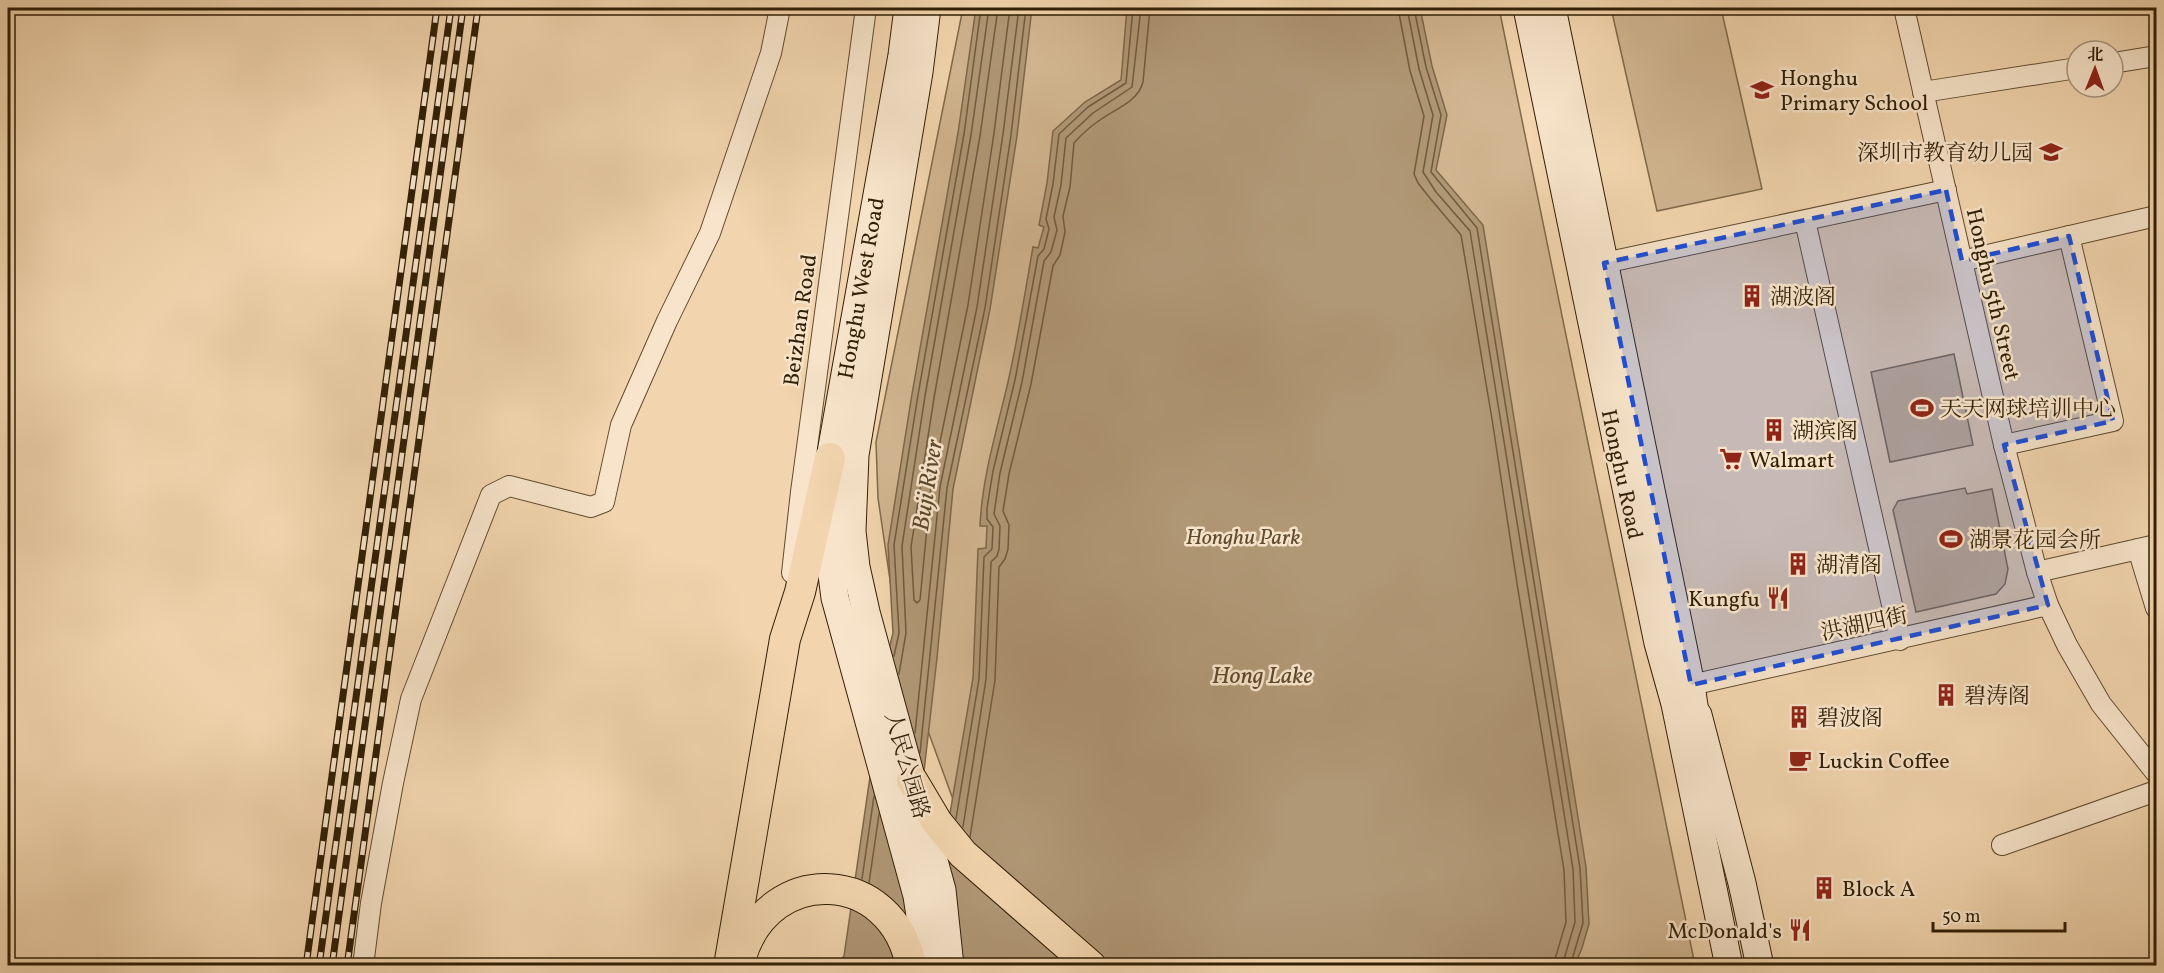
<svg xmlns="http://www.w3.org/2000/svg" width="2164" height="973" font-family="Vollkorn,'Noto Serif SC',serif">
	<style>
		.green { fill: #d1b691; stroke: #806a4b; stroke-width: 1.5 }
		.water { fill: #b09775; stroke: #7d6748; stroke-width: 1.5 }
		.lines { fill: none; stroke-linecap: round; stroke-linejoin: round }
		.shore { stroke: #705b3d; stroke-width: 1.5 }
		.street-casing { stroke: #604c2f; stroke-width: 22 }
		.secondary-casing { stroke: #301f05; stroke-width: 29 }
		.primary-casing { stroke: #301f05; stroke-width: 32 }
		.street { stroke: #f7e4ca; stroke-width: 20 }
		.secondary { stroke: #f7e4ca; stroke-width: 27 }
		.primary { stroke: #f2d5ae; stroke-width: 30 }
		.rail-casing { stroke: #301f05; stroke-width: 7 }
		.rail { stroke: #f7e4ca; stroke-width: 4.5; stroke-dasharray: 14; stroke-linecap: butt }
		.marked { fill: #1d4ed8; fill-opacity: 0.2; stroke: #1d4ed8; stroke-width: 4.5; stroke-dasharray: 12 8; stroke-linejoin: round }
		.labels { text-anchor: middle; stroke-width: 5; stroke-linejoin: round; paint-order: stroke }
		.poi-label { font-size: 22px; fill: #301f05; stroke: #f7e4ca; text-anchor: start }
		.street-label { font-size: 22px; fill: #301f05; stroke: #f7e4ca }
		.park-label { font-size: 22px; font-style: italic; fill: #604c2f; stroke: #f7e4ca }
		.water-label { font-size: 24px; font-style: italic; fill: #5d492c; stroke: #f7e4ca }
	</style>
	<rect width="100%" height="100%" fill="#f2d5ae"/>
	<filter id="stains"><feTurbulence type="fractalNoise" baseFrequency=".00333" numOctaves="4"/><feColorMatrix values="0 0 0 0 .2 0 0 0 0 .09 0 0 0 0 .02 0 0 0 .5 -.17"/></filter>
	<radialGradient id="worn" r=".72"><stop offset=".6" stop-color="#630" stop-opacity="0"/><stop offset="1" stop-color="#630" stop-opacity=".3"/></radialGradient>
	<g class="green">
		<path d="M963,8H1499L1695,965H988L962,824L924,720L894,607L878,498L876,442Z"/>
		<path d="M1611,8H1721L1762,189L1657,211Z"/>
		<path d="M1954,354L1973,445L1890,462L1871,372Z"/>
		<path d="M1965,488L1967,494L1992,489L2008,569L2005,584L1996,594L1916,612L1893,510L1898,501Z"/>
	</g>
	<g class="water">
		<path d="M976,8H1032L1017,136L990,309L953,489L937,658L908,911L896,965L838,966L844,956L888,653L893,633L888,545L912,394L958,133Z"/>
		<path d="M1127,8H1420L1432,66L1447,115L1436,170L1483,225L1586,867L1589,924L1582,948L1575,965L924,966L973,678L978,549L986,548L987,526H980C982,477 997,430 1008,382C1018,338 1025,292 1033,247L1038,248L1044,227L1039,225L1047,183L1053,131L1085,102L1121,80Z"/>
	</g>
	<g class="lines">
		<g class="shore">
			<path d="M998,8L980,136L934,398L911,547L914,600L917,603L920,600L931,486L968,305L994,133L1010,8"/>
			<path d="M1398,8L1410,71L1424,116L1414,174L1418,183L1429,197L1461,235L1492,419L1518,590L1564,870L1566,922L1553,966"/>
			<path d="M1407,8L1419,69L1433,115L1423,172L1436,192L1470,231L1573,869L1575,922L1562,966"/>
			<path d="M1414,8L1426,67L1441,115L1431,172L1477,228L1580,868L1583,923L1570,966"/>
			<path d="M894,656L899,633L894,545L918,395L964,134L981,8"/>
			<path d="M899,674L906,633L902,546L925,396L971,135L989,8"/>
			<path d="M915,733L940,487L977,307L1003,134L1019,8"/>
			<path d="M920,753L947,488L985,308L1011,135L1026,8"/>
			<path d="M956,819L979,679L984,557L992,549L993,527L987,519V508L993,471L1015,380L1038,256L1044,249L1049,229L1046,219L1053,184L1059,134L1088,107L1126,83L1133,8"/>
			<path d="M963,827L986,679L991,562L997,556L999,549L1000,526L994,514L1000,473L1022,382L1044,261L1051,252L1057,230L1054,217L1061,185L1066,138L1093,113L1132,87L1141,8"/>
			<path d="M970,837L995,680L999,567L1005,559L1008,549L1009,525L1003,511L1009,474L1031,384L1053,266L1060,255L1065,232L1063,216L1070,187L1074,143C1082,134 1091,126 1100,120C1115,109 1138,102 1143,82L1150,8"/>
			<path d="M862,879L874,796"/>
			<path d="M869,883L879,814"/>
		</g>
		<g class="street-casing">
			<g id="street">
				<path d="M1904,8L2004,445L2037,572L2048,605L2067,645L2101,704L2156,773"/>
				<path d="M2113,63L2156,56"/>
				<path d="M1923,92L2077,68"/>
				<path d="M1805,221L1900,640"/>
				<path d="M1962,261L2156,216"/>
				<path d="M1604,263L1946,190"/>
				<path d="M2004,445L2113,421L2069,236"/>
				<path d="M2138,549L2156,608"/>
				<path d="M2037,572L2156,545"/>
				<path d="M792,573L801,492L866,8"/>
				<path d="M1691,685L2048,605"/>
				<path d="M2002,845L2156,791"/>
				<path d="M363,966L371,903L393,783L411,699L491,495L509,486L591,507L604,502L621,425L667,321L710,233L771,53L780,8"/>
			</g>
		</g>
		<g class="secondary-casing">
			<g id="secondary">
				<path d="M908,8L902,55L830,458L826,528L835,598L917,896L922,929L924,966"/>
				<path d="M927,8L919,72L855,455L852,531L856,567L866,612L942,890L950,966"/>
				<path d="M1527,8L1658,643L1675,704L1729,966"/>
				<path d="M1552,8L1691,685L1698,733"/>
				<path d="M1698,715L1742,883L1760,966"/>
			</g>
		</g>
		<g class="primary-casing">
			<g id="primary">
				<path d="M912,780L937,822L963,854L1091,966"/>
				<path d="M741,957C769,862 893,868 911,966"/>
				<path d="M729,966L785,639L800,592L830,458"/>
			</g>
		</g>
		<use href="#street" class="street"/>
		<use href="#secondary" class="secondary"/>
		<use href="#primary" class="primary"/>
		<g class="rail-casing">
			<g id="rail">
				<path d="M306,966L437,8"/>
				<path d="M319,966L451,8"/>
				<path d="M332,966L463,8"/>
				<path d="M347,966L478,8"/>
			</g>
		</g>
		<use href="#rail" class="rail"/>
	</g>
	<path class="marked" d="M1946,190L1962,261L2069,236L2113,421L2004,445L2048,605L1691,685L1604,263Z"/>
	<defs>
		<g id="school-bare" transform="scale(1.8)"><path d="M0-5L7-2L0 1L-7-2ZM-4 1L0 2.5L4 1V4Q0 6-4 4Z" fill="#8f2418" stroke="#f7e4ca" stroke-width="2.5" paint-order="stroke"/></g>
		<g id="building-bare" transform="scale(1.8)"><path d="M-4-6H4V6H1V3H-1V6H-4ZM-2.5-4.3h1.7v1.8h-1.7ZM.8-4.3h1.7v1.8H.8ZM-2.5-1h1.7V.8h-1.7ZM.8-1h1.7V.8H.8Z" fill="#8f2418" stroke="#f7e4ca" stroke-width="2.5" paint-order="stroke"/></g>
		<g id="stadium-bare" transform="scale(1.8)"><path d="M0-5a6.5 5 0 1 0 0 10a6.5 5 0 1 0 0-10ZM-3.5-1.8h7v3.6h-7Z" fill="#8f2418" stroke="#f7e4ca" stroke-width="2.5" paint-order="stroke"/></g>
		<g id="supermarket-bare" transform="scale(1.8)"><path d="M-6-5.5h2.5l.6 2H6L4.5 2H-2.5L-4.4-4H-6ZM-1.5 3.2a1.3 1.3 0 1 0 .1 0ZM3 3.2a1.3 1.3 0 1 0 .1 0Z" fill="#8f2418" stroke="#f7e4ca" stroke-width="2.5" paint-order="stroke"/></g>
		<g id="restaurant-bare" transform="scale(1.8)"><path d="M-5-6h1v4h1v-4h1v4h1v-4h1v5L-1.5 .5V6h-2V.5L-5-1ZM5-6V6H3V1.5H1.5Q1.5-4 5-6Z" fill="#8f2418" stroke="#f7e4ca" stroke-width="2.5" paint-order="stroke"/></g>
		<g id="cafe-bare" transform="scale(1.8)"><path d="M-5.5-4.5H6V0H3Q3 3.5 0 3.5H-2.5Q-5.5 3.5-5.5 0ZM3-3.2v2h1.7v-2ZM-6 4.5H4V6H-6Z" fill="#8f2418" stroke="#f7e4ca" stroke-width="2.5" paint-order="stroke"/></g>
	</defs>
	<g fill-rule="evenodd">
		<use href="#school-bare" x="1762" y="90"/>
		<use href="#school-bare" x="2051" y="152"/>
		<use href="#building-bare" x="1752" y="296"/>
		<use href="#stadium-bare" x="1922" y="408"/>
		<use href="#building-bare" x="1774" y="430"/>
		<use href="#supermarket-bare" x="1731" y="459"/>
		<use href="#stadium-bare" x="1951" y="539"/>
		<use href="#building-bare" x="1798" y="564"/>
		<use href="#restaurant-bare" x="1778" y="598"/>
		<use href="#building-bare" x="1946" y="695"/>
		<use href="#building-bare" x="1799" y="717"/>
		<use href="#cafe-bare" x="1800" y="760"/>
		<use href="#building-bare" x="1824" y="888"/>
		<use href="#restaurant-bare" x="1800" y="930"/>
	</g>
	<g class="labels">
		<g class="poi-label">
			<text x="1780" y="85">Honghu<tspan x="1780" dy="25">Primary School</tspan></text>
			<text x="2033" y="160" text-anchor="end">深圳市教育幼儿园</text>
			<text x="1770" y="304">湖波阁</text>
			<text x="1940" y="416">天天网球培训中心</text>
			<text x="1792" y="438">湖滨阁</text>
			<text x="1749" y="467">Walmart</text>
			<text x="1969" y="547">湖景花园会所</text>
			<text x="1816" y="572">湖清阁</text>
			<text x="1760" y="606" text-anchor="end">Kungfu</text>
			<text x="1964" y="703">碧涛阁</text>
			<text x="1817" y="725">碧波阁</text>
			<text x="1818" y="768">Luckin Coffee</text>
			<text x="1842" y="896">Block A</text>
			<text x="1782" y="938" text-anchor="end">McDonald's</text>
		</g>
		<g class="street-label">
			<text transform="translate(860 288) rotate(-80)" y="8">Honghu West Road</text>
			<text transform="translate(1994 294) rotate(77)" y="8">Honghu 5th Street</text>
			<text transform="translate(799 320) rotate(-82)" y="8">Beizhan Road</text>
			<text transform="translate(1623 474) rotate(78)" y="8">Honghu Road</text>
			<text transform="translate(1864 623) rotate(-12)" y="8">洪湖四街</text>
			<text transform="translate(908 765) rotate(74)" y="8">人民公园路</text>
		</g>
		<g class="park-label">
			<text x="1243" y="544">Honghu Park</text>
		</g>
		<g class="water-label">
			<text transform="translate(927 485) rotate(-81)" y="8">Buji River</text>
			<text x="1262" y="683">Hong Lake</text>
		</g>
	</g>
	<rect width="2164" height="973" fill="none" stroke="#f2d5ae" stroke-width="30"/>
	<rect x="9" y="9" width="2146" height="955" fill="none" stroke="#301f05" stroke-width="3"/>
	<rect x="15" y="15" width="2134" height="943" fill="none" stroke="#301f05" stroke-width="1.5"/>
	<g transform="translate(2095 69) rotate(1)"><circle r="28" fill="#f7e4ca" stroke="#a7957b" stroke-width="1.5"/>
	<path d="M0-4.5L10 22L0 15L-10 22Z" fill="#8f2418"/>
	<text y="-9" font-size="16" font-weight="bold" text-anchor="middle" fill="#301f05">北</text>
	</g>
	<path d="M1933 922v9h132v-9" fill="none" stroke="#301f05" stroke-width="3"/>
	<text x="1942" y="922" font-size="18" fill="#301f05" stroke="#f7e4ca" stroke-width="4.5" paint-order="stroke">50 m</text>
	<rect width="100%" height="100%" filter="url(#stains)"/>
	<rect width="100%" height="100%" fill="url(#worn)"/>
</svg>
